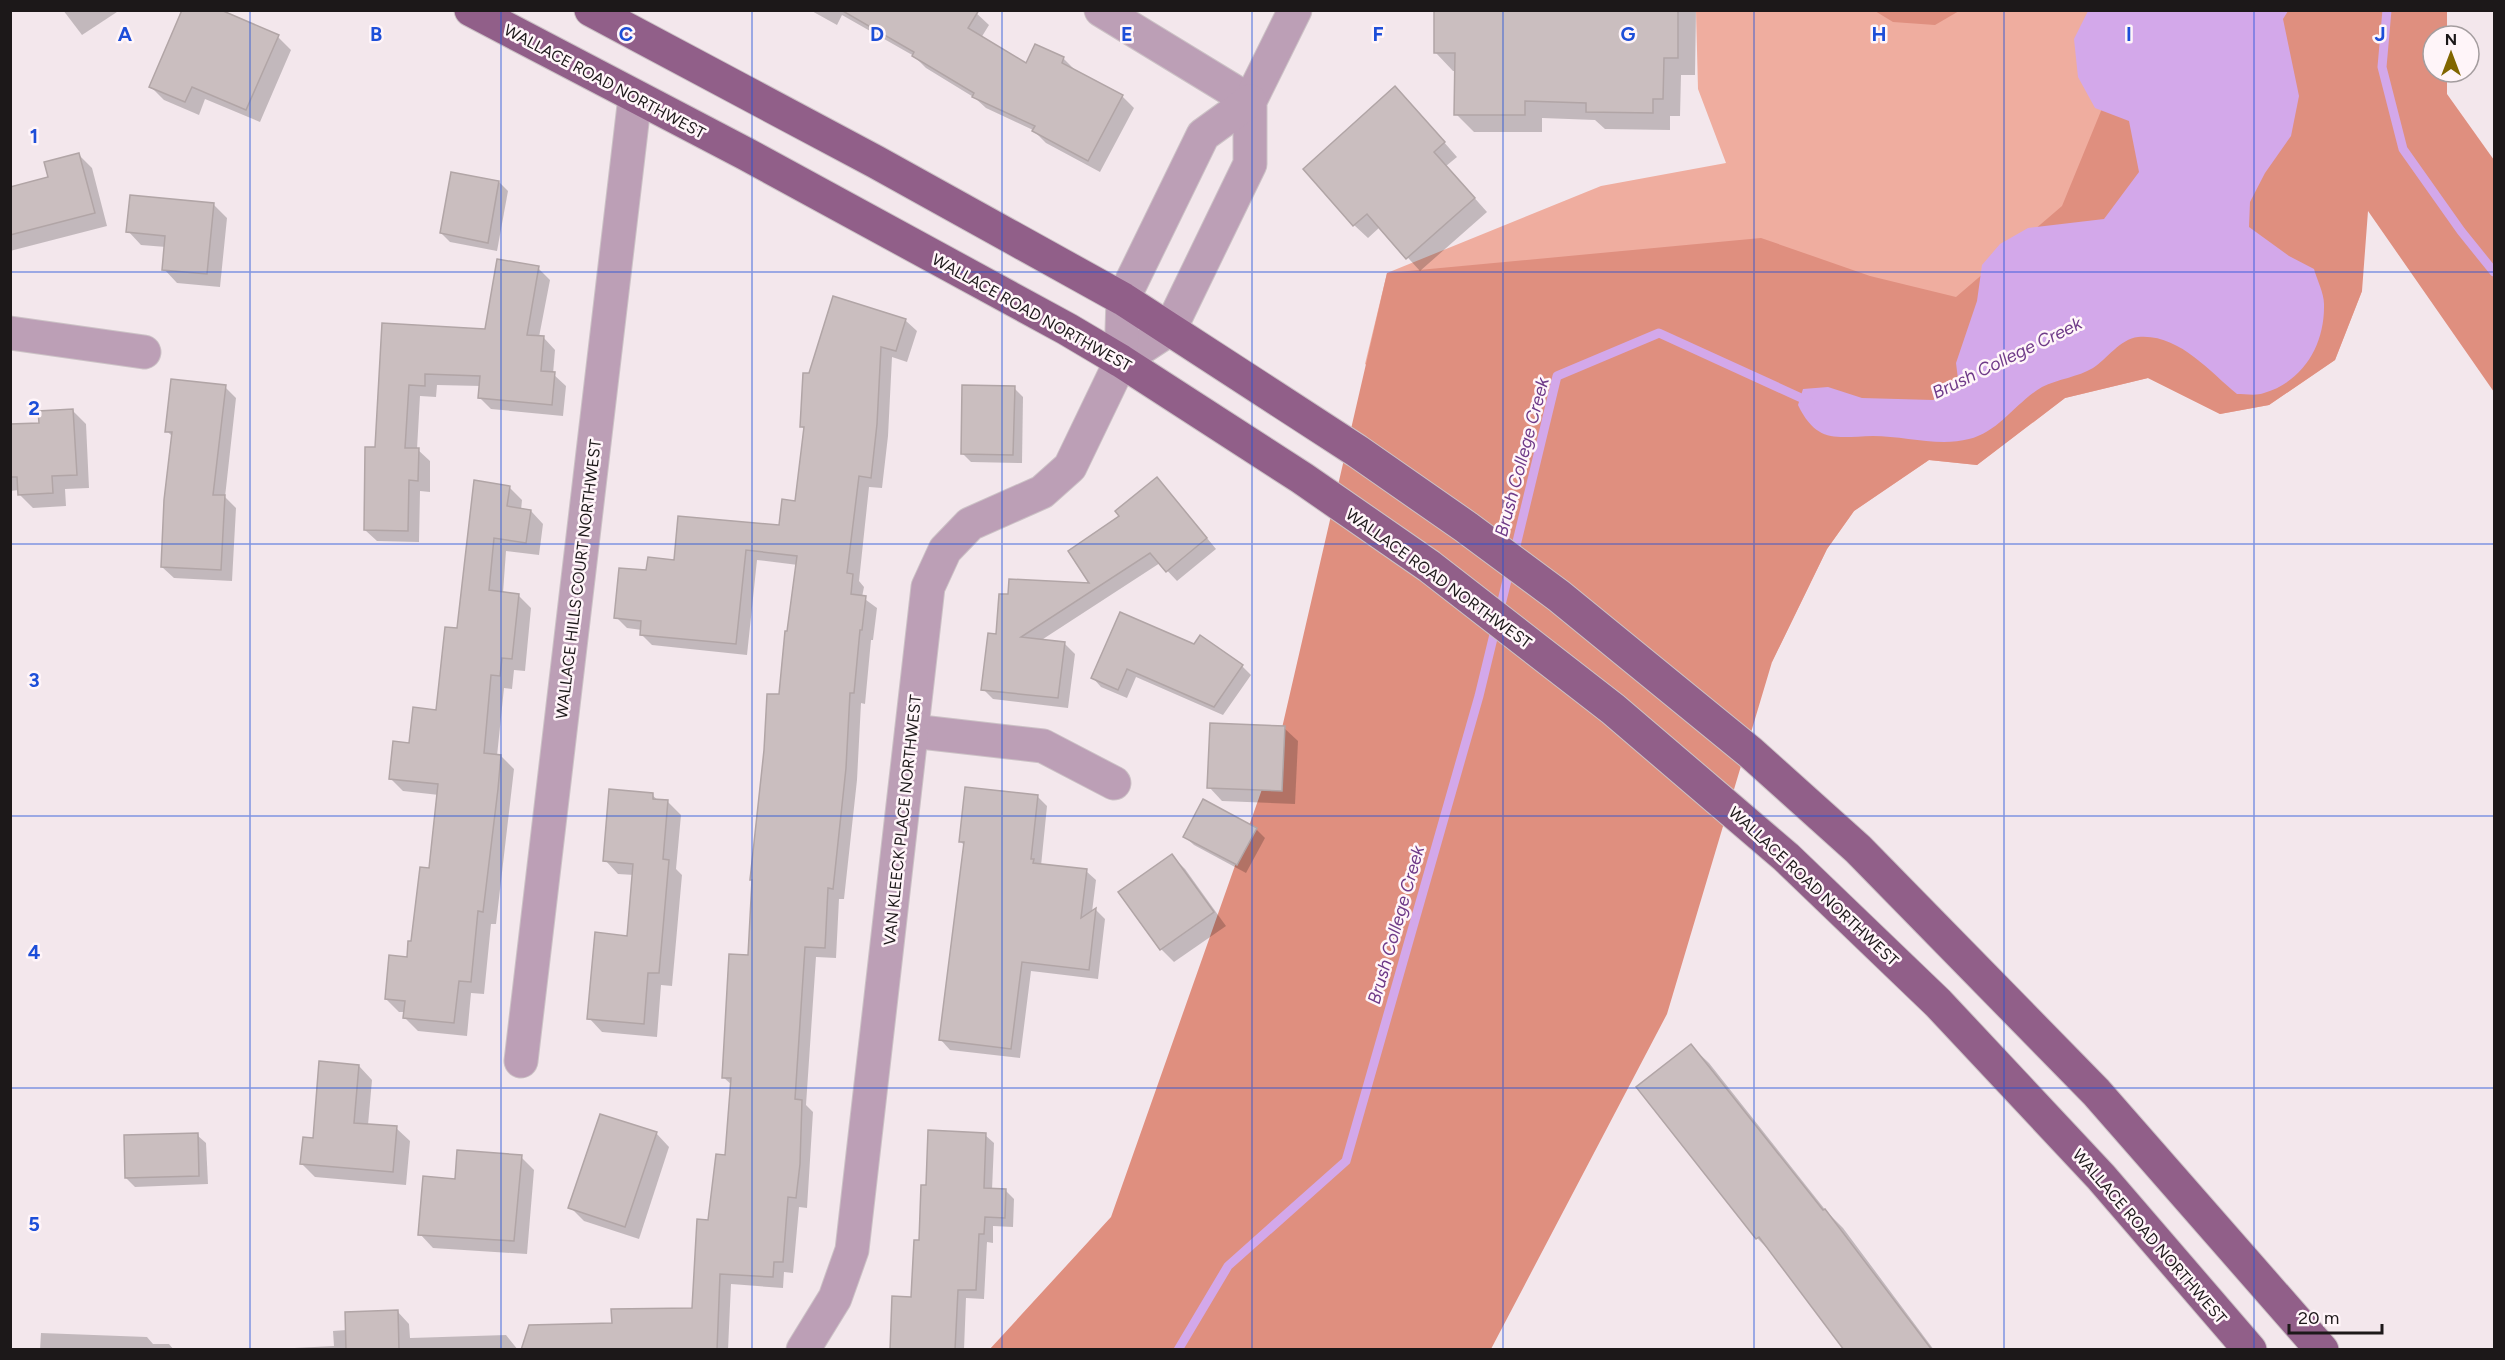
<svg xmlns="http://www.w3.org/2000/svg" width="2505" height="1360" font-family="Figtree,sans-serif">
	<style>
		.green { fill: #efad9f }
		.forest { fill: #df8f7f }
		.water { fill: #d3a8ea }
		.shadow { fill: #0003 }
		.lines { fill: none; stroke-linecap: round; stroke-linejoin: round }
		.stream { stroke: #d3a8ea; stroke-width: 9 }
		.building { fill: #cabebf; stroke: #b1a5a6; stroke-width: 1.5 }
		.minor-casing { stroke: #ccc2c6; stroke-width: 35 }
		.major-casing { stroke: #ccc2c6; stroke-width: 35 }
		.minor { stroke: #bc9fb6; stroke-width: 33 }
		.major { stroke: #915f89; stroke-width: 33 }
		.grid { fill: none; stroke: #1d4ed8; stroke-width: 1.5; stroke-opacity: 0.55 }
		.labels { text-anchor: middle; stroke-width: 5; stroke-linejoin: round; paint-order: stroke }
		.street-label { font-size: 16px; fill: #1c1819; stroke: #fff5f9 }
		.water-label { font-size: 18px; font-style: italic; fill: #6f3a88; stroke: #fff5f9 }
		.grid-label { font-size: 20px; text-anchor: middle; font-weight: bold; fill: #1d4ed8; stroke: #fff5f9; stroke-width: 5; stroke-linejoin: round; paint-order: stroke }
	</style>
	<rect width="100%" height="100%" fill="#f3e7ec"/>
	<path class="green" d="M1696,11H2346L2362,291L2335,360L2269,405L2220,414L2148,378L2065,398L1977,465L1929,460L1854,511L1827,549L1772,662L1365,364L1387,273L1601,186L1726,163L1698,89Z"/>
	<g class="forest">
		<path d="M1875,11H1959L1935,25L1893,22Z"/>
		<path d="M2142,11H2447V36H2433V72H2447V94L2494,160V392L2368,211L2362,291L2335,360L2269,405L2220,414L2148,378L2065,398L1977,465L1929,460L1854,511L1827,549L1772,662L1667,1014L1491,1349L989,1350L1111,1217L1279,741L1387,273L1761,238L1870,276L1956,297L2062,206Z"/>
	</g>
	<path class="water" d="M2088,11H2288L2283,19L2299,96L2291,136L2265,173L2250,202L2249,227L2289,256L2314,269C2317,280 2324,293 2324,304C2325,344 2304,381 2264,393C2257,396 2245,394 2237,394C2209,371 2178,333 2138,337C2120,339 2107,359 2093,368C2078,377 2058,379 2042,387C2016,402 1999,432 1969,439C1939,447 1904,436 1873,436C1836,437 1817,444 1798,405L1803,389L1828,387L1862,398L1933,400L1959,387L1956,363L1977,301L1982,265L2000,244L2028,228L2104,219L2139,172L2129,121L2095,108L2078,77L2074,39Z"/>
	<g class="shadow">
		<path d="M63,10H120L82,35Z"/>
		<path d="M810,10H973L989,25L981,38L1027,65L1063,58L1075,70L1122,96L1134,108L1100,172L1046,143L1033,130L986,108L975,98L926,68L914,56L842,15L837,25Z"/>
		<path d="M1436,10H1696L1695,75H1681L1680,116H1670V130L1605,129L1595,120L1542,118V132H1474L1456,114V71H1453L1436,53Z"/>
		<path d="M278,37L291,50L260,122L205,99L199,115L164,100L151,87Z"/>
		<path d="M1408,101L1457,157L1446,166L1487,212L1420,271L1380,227L1368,238L1354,225Z"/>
		<path d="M78,154L92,168L107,226L10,251V188L50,178Z"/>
		<path d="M499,182L508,191L497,251L450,242L441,233Z"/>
		<path d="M214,205L227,218L220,287L177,283L164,269L166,247L141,245L128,231Z"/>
		<path d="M538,268L550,280L539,337L544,338L555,350L553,374L566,386L563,416L491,409L479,397L481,386L437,385L436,397L420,396L417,449L430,461V492L420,491L419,542L377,541L365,530L376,449L383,325L486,331Z"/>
		<path d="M905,320L917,331L907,362L892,357L888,436L882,488L869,487L859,581L864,587L862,597L877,608L873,640H871L865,704L861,703L857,780L844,899H839L836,958L816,957L806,1105L813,1112L807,1208L799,1207L793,1273L784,1272L783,1288L731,1284L728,1350H523L613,1324L694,1310L709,1222L727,1156L732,1085L723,1077L750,957L754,882L751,879L781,696L798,565L757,560L747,655L652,645L641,634L642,630L627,628L616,617L648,572L780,527L797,502L805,430L801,426L810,375Z"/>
		<path d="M225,387L236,398L225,497L236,508L232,581L174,578L162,567L173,437L167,431Z"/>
		<path d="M1014,388L1023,397L1022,463L971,462L962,453Z"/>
		<path d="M73,411L86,424L89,488L65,489L66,506L33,508L19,494V490L10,491V426L40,424Z"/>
		<path d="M509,487L522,500L521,510L531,511L543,524L539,555L506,551L503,593L518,595L531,608L525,671L514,670L512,689L504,688L497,756H501L514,769L496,924H491L484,994L471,993L467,1036L418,1031L405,1018V1012H399L386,999L408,958L413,943L430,870L439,795L403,791L390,778L411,745L438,711L458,630Z"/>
		<path d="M1167,489L1216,549L1177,581L1160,563L1040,641L1064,643L1075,654L1068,708L993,699L983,689L998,636L1092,585Z"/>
		<path d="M1121,613L1242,666L1251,675L1223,715L1136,677L1127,698L1101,687L1093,678Z"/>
		<path d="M1284,728L1298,741L1295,804L1222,801L1209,787Z"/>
		<path d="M652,795L659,801H667L681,815L676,869L682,875L672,986L661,985L657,1037L602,1032L589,1018L629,937L634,875L618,874L605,860Z"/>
		<path d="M1038,797L1047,806L1041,866L1086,871L1096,880L1092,912L1096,910L1105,919L1098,979L1031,971L1020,1058L950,1050L941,1040L965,846L960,841Z"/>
		<path d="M1256,829L1265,838L1246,873L1194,845L1185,837Z"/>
		<path d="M1172,856L1185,869L1226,926L1174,962L1161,949Z"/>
		<path d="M1691,1046L1709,1063L1827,1212L1843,1228L1934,1350H1846L1774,1255L1757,1238Z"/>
		<path d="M359,1066L372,1080L368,1125L396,1128L410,1141L406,1185L315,1177L302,1164Z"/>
		<path d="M656,1133L669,1147L639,1239L584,1221L570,1207Z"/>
		<path d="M197,1135L206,1143L208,1184L135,1187L126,1178Z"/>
		<path d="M985,1135L994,1143L992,1190L1006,1191L1014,1199L1013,1227L993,1226V1243L987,1242L984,1299L966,1298L964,1350H891L912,1299L927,1187Z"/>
		<path d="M521,1157L534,1170L527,1254L433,1248L420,1234L457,1180Z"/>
		<path d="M397,1311L409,1324L410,1338L506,1335L518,1350H254L334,1346L333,1331L347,1330Z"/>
		<path d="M41,1333L147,1337L153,1344H169L174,1350H40Z"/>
	</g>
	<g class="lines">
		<g class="stream">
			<path d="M2387,10L2382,67L2403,149L2461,231L2494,272"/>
			<path d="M1514,554L1557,376L1659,333L1810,402"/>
			<path d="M1499,613L1510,568"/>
			<path d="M1178,1350L1228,1266L1346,1161L1479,696L1496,626"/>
		</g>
	</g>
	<g class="building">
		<path d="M182,10H221L279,35L246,110L192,87L185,102L149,87Z"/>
		<path d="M841,10H979L968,28L1026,63L1035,44L1064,57L1062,63L1123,95L1088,161L1032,131L1035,126L972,97L974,93L912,56L914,52Z"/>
		<path d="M1434,10H1678V58H1664L1663,99H1653V113L1586,112V103L1525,101V115H1454L1455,53H1434Z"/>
		<path d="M1395,86L1445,142L1434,152L1475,198L1406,259L1367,214L1353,226L1303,169Z"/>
		<path d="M79,153L95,213L10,235V187L48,177L44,162Z"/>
		<path d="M451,172L499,181L488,243L440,233Z"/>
		<path d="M130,195L214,203L207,274L162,270L165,236L126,232Z"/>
		<path d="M497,259L539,266L527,335L544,336L541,371L555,372L552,405L478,398L480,376L425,374V386L409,385L405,448H419L418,481L409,480L408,531L364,530L365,447H375L382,323L485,329Z"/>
		<path d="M833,296L906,319L896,351L881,347L877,424L871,478L859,476L847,573L853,574L851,594L866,596L862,630H860L854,693H850L846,768L833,889L828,888L825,948L805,947L795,1099L802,1100L800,1164L796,1198L788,1197L783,1262H774L773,1277L720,1274L717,1350H521L529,1325L612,1323L611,1309L692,1308L697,1219L708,1220L716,1154L725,1155L731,1078H722L729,954L748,955L752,880H750L764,750L767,694H779L785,631H787L797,556L746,550L736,644L640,635L641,621L614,618L619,568L646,570L648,557L674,560L678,516L779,525L782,499L795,501L804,427H800L803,373H809Z"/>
		<path d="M171,379L226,385L213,495H225L221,570L161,567L164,500L172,432H165Z"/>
		<path d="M962,385L1015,386L1013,455L961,454Z"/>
		<path d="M73,409L77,475L52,476L53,493L18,495L17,477H10V424L39,423L38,411Z"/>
		<path d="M1157,477L1207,538L1166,572L1150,553L1021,637L1065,642L1058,698L981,690L988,633L996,634L999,594H1008L1009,579L1089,583L1068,551L1119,516L1115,511Z"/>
		<path d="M474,480L510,486L507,506L531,510L526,543L494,538L489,590L519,594L512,659L502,658L500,676L491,675L484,753L501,755L498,789L483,912L478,911L471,982L459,981L454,1023L403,1018L405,1001L385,999L389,955L407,957L408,941H411L420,867L429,868L438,784L389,779L393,741L409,743L413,707L436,710L445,627L457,628Z"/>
		<path d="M1120,612L1194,644L1200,635L1243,665L1214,707L1127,669L1118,690L1091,678Z"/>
		<path d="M1210,723L1285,726L1282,791L1207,788Z"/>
		<path d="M965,787L1038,795L1031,859H1034L1033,863L1087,869L1081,918L1096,908L1089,970L1022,962L1011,1049L939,1040L964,842H959Z"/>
		<path d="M609,789L653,793V799L668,800L663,859L669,860L659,973H648L644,1024L587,1019L595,932L627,936L633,864L603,861Z"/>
		<path d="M1203,799L1257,828L1237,865L1183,837Z"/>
		<path d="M1172,854L1214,912L1160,950L1118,892Z"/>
		<path d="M1691,1044L1823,1210L1825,1209L1932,1350H1844L1759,1237L1756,1239L1636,1087Z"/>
		<path d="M319,1061L359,1065L354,1123L397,1126L393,1172L300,1164L303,1137L313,1138Z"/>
		<path d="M600,1114L657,1132L625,1227L568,1208Z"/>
		<path d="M928,1130L986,1133L984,1188L1006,1189L1005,1218L985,1217L984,1234H979L976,1290H958L955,1350H890L892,1296L911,1297L914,1240H919L921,1185H926Z"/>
		<path d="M198,1133L199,1176L125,1178L124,1135Z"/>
		<path d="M457,1150L522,1155L514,1241L418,1235L423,1176L455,1179Z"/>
		<path d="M398,1310L399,1350H346L345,1312Z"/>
	</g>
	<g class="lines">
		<g class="minor-casing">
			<g id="minor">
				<path d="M1101,10L1250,101"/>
				<path d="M10,333L144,352"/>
				<path d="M1121,361L1170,329L1250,164V101L1295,10"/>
				<path d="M912,731L1043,746L1114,783"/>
				<path d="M521,1061L635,97"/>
				<path d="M803,1350L835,1298L852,1250L928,587L945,550L970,524L1042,492L1070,467L1121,361L1123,299L1203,135L1250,101"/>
			</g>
		</g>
		<g class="major-casing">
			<g id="major">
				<path d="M471,10L746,154L1067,329L1121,361L1302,478L1429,566L1613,709L1786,857L1938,1003L2101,1177L2250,1350"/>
				<path d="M591,10L876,162L1123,299L1357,451L1466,527L1559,596L1750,752L1858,849L2096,1092L2322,1350"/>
			</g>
		</g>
		<use href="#minor" class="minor"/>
		<use href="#major" class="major"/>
	</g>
	<path class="grid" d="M250,10V1350M501,10V1350M752,10V1350M1002,10V1350M1252,10V1350M1503,10V1350M1754,10V1350M2004,10V1350M2254,10V1350M10,272H2494M10,544H2494M10,816H2494M10,1088H2494"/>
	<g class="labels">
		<g class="street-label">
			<text transform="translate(605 81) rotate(28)" y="6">WALLACE ROAD NORTHWEST</text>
			<text transform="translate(1032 312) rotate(29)" y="6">WALLACE ROAD NORTHWEST</text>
			<text transform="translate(1439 578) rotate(36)" y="6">WALLACE ROAD NORTHWEST</text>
			<text transform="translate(578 579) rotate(-83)" y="6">WALLACE HILLS COURT NORTHWEST</text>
			<text transform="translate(902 820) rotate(-84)" y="6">VAN KLEECK PLACE NORTHWEST</text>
			<text transform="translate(1814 886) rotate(43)" y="6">WALLACE ROAD NORTHWEST</text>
			<text transform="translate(2150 1236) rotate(49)" y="6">WALLACE ROAD NORTHWEST</text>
		</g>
		<g class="water-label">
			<text transform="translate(2007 358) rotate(-26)" y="6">Brush College Creek</text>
			<text transform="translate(1522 457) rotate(-75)" y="6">Brush College Creek</text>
			<text transform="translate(1396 925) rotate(-74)" y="6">Brush College Creek</text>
		</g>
	</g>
	<g class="grid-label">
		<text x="125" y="41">A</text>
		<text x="376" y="41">B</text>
		<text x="626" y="41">C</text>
		<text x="877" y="41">D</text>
		<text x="1127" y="41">E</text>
		<text x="1378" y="41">F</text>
		<text x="1628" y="41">G</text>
		<text x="1879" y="41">H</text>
		<text x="2129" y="41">I</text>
		<text x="2380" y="41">J</text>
		<text x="34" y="143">1</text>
		<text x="34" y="415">2</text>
		<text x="34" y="687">3</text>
		<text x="34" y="959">4</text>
		<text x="34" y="1231">5</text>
	</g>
	<rect width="2505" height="1360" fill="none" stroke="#1c1819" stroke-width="24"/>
	<g transform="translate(2451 54)"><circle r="28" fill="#fff5f9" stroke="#a49d9f" stroke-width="1.5"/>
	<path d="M0-4.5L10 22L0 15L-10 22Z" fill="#816600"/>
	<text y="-9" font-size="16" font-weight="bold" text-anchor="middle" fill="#1c1819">N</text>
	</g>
	<path d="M2289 1324v9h93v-9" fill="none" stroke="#1c1819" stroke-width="3"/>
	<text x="2298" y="1324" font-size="18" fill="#1c1819" stroke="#fff5f9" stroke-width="4.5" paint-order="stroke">20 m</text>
</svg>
